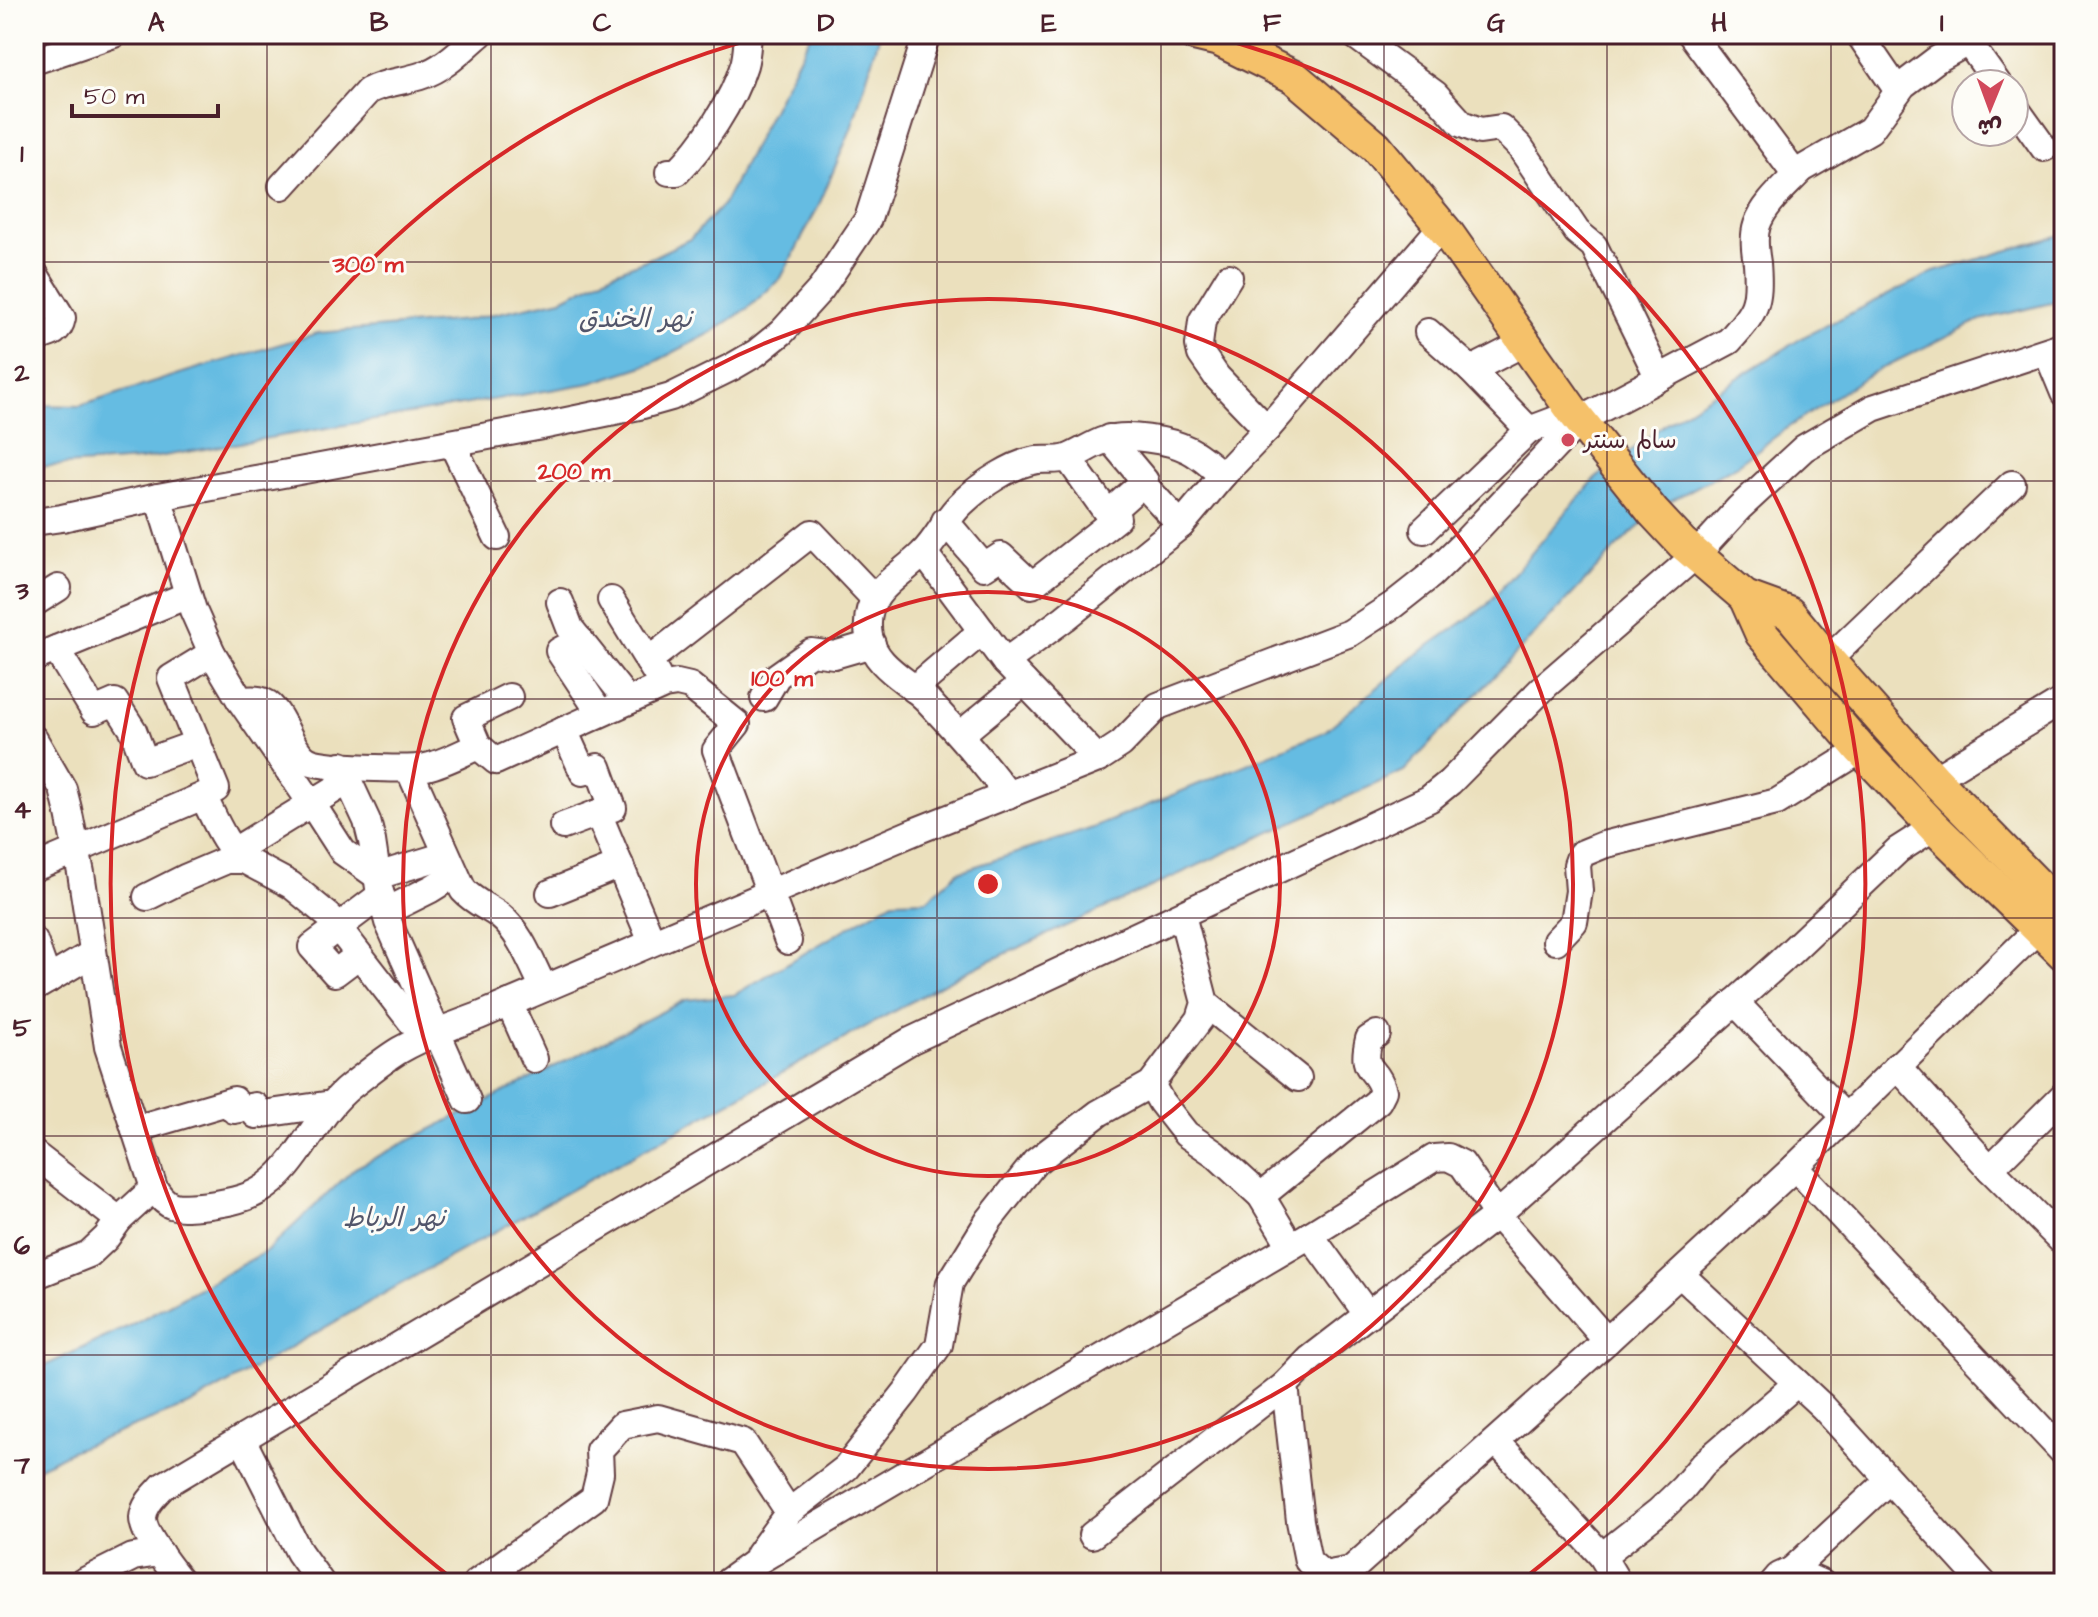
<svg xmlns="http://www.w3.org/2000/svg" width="2098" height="1617" font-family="'Architects Daughter','Playpen Sans Arabic',sans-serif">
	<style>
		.water { fill: #65bce2; stroke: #586e86; stroke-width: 2 }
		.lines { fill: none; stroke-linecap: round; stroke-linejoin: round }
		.minor-casing { stroke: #623c41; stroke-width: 30 }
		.major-casing { stroke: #623c41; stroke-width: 36 }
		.minor { stroke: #fff; stroke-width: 26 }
		.major { stroke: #f5c16b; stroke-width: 32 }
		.grid { fill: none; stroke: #4a1f2b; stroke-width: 2; stroke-opacity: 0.55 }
		.ring { fill: none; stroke: #d62828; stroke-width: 4 }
		.poi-dot { fill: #d1495b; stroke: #fdfcf7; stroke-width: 3 }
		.labels { text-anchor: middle; stroke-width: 6; stroke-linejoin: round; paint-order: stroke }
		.poi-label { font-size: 24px; fill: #4a1f2b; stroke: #fdfcf7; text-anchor: start }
		.water-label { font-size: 26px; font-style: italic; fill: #53566b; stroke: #fdfcf7 }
		.centre { fill: #d62828; stroke: #fdfcf7; stroke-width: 4 }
		.ring-label { font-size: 24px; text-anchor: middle; font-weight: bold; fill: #d62828; stroke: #fdfcf7; stroke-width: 6; stroke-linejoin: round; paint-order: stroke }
		.neatline { fill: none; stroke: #4a1f2b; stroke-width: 3 }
		.grid-label { font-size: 26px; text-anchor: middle; font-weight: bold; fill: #4a1f2b }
	</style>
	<rect width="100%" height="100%" fill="#fdfcf7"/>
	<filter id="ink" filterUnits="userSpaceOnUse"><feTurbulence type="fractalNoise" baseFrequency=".0125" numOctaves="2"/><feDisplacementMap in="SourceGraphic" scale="16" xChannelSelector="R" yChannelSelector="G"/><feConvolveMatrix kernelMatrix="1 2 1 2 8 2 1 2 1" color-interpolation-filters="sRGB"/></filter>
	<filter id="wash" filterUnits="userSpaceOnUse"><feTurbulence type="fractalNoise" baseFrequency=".006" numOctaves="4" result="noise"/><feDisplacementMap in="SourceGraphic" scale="32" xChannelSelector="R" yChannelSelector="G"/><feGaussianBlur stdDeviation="1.8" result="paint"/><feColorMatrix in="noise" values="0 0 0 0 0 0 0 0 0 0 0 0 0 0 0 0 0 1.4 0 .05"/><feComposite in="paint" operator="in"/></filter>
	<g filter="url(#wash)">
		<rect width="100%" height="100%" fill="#ebe0bd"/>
		<g class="water">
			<path d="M811,34H880L851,129L819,205L781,278L748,308L711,333L653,363L591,383L140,460L34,467V405L80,406L189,371L318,333L467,320L562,299L615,272L653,257L690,239L723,205Z"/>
			<path d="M2064,234V300L1980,320L1870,374L1787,428L1736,466L1668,502L1627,537L1404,771L961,974L397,1286L192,1404L71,1451L34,1470V1371L127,1327L267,1251L355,1168L685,1000L734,995L893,901L927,900L958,872L1093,828L1324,732L1420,652L1487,605L1595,479L1666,423L1805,336L1934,272Z"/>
		</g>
	</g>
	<g filter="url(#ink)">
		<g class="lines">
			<g class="minor-casing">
				<g id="minor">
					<path d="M1353,34L1435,94L1462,124L1480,131L1501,128L1520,147L1577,232L1594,246L1659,378"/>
					<path d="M1691,34L1789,166L1797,172L1870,130L1903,85L1936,60L1968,42L1998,84"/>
					<path d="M1859,34L1898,91"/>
					<path d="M34,61L114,34"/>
					<path d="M2014,106L2044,148"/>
					<path d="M669,172H677C703,146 733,101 744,65C747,55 747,44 748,34"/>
					<path d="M282,186L368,91C386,81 404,82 423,75C445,68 462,49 480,34"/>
					<path d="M34,273L62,318C59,334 48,334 34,338"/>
					<path d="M1229,277L1202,321L1199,345L1201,354L1217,377L1267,429L1442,226"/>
					<path d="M1428,332L1471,370L1524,343"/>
					<path d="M2047,352L2064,393"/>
					<path d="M1471,370L1529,430L1574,413"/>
					<path d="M452,443L497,537"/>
					<path d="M1068,458L1108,514L1145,481L1109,438"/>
					<path d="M1142,483L1181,525"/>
					<path d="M158,497L193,610L212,653L240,700C246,700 253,699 259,700C284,705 287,751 309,761C324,768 409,770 426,767C444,763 462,753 478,746"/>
					<path d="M945,521L984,567L1001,556L1032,585L1117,518"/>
					<path d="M34,522L62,518L158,497L542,426L639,406L671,397L732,367L756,353L782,332L821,289L868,219L927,34"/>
					<path d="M1424,530L1529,430"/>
					<path d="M924,553L1005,662L1098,759"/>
					<path d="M611,600L657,675"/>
					<path d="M560,602L570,628L628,701"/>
					<path d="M34,603L58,588"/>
					<path d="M580,640L559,651L600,713"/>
					<path d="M56,649L94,711L115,702L133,730L145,762L198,743"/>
					<path d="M34,658L188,595"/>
					<path d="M1828,660L2012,484"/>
					<path d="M648,661L812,533L875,599"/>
					<path d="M1005,662L1065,618L1181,525L1223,475"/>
					<path d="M914,689L982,631"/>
					<path d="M509,697L466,718L478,746L496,761L664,685L677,683L690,686L737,724L716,750L788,941"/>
					<path d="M764,698L777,676L811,652L834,655L872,644"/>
					<path d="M240,700L312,804L343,852L377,876L446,855"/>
					<path d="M564,730L583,772L598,767L613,808L598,813"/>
					<path d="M960,735L1024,682"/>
					<path d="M34,739L63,789L68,809L81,873L108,1047L154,1188C167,1209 176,1208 200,1206C219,1204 242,1201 259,1191C300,1167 314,1115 351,1086C367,1074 383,1060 400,1050C425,1036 452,1026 479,1016L916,831L1098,759L1121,744L1158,706L1350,633L1393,605L1431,575L1462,545L1580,420L1729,341C1756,311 1760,304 1757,263C1755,251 1753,237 1757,225C1764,204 1785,187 1800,171"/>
					<path d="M341,765L367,821L372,841L379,888L388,922L467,1100"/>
					<path d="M409,769L463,890C474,902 488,907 500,916C521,933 532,965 544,988"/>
					<path d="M1934,779L2064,700"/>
					<path d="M1008,795C984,762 957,732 929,702C909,680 875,668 869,636C861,593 897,579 922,554C938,539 946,517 963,502C981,485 1013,463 1037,460C1047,459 1057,461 1067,458C1079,454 1092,444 1105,440C1126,433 1170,440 1189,450C1201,456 1212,467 1223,475L1267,429"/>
					<path d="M203,796L216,789L171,678L212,653"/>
					<path d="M563,826L598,813L652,942"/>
					<path d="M1934,827L1898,850L1780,962L1497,1215L1310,1359L1285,1385L1300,1521L1308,1561L1324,1575L1351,1570L1607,1341L1795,1167L2039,928"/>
					<path d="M234,851L348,781"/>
					<path d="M34,868L203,796C213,815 226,849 244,860"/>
					<path d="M550,893L620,865"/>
					<path d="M147,897L187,877L227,860H244L291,885L330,917L424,1038"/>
					<path d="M385,912L431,889L455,874"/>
					<path d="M34,941L48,980"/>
					<path d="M1556,941L1574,922L1579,891L1577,865L1581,854L1603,845L1777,802L1861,750"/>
					<path d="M359,955L335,973L312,947L381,895"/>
					<path d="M34,988L93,953"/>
					<path d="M1735,1002L1845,1117"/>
					<path d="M509,1003L534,1059"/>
					<path d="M1205,1003L1298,1078"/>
					<path d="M1897,1066L1990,1169L2064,1243"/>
					<path d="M1151,1084L1161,1102L1186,1134L1215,1154L1261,1196L1291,1246"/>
					<path d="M135,1129L234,1100V1110L255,1106L256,1115L332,1104"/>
					<path d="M34,1154L119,1220L154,1188"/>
					<path d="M1795,1167L2064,1453"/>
					<path d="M1990,1169L2064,1095"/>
					<path d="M1261,1196L1378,1101L1383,1091C1376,1064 1360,1075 1369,1039L1377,1034"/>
					<path d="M1310,1235L1368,1315"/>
					<path d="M1680,1274L1823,1407L1983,1583"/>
					<path d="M34,1276L89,1254L106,1238L119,1220"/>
					<path d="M242,1439L299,1552L321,1583"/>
					<path d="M1496,1441L1602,1556L1618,1583"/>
					<path d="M1092,1535L1285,1385"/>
					<path d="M758,1555L789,1512L846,1468L906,1392L939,1345L950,1283L989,1220L1035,1162L1099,1113L1151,1084L1200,1019L1205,1003L1182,915"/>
					<path d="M1602,1556L1659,1511L1683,1488L1703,1464L1797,1383"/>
					<path d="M1792,1570L1889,1480"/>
					<path d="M81,1583L133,1557L160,1553"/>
					<path d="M182,1583C171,1568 143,1536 143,1518C144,1504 155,1495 163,1486L910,1041L1429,799L1450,782L1546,685L1696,555L1739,508L1804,448L1873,408L2064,345"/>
					<path d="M476,1583L594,1498L600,1473L599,1450L622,1425L658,1418L743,1442L789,1512"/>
					<path d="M726,1583L751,1565L1310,1235L1434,1158L1448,1157L1462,1164L1497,1215L1607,1341"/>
					<path d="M1773,1583L1779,1576L1792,1570L1821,1583"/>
				</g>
			</g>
			<g class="major-casing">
				<g id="major">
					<path d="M1194,34L1219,40L1294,77L1376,147L1448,234L1574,413L1653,512L1682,543L1745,597L1789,613L1828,660L1934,779L2064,912"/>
					<path d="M1745,597L1761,633L1861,750L1934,827L2064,954"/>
				</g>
			</g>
			<use href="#minor" class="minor"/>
			<use href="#major" class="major"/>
		</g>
	</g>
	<path class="grid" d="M267,34V1583M491,34V1583M714,34V1583M937,34V1583M1161,34V1583M1384,34V1583M1607,34V1583M1831,34V1583M34,262H2064M34,481H2064M34,699H2064M34,918H2064M34,1136H2064M34,1355H2064"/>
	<g class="ring">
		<circle cx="988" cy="884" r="292"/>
		<circle cx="988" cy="884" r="585"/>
		<path d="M454 1580A877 877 0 0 1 768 35M1208 35A877 877 0 0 1 1522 1580"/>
	</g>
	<circle class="poi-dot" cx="1568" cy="440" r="8"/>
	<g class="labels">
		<g class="poi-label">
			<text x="1584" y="448">سالم سنتر</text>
		</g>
		<g class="water-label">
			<text x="635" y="327">نهر الخندق</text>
			<text x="394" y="1226">نهر الرباط</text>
		</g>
	</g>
	<circle cx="988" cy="884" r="12" class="centre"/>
	<g class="ring-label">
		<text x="368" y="272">300 m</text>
		<text x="574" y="479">200 m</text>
		<text x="782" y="686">100 m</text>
	</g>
	<rect width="2098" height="1617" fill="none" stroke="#fdfcf7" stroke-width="88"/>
	<g transform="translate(1990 108) rotate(181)"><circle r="38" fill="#fdfcf7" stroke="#b5a4a5" stroke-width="2"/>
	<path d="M0-6L14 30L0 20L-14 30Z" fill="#d1495b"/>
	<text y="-12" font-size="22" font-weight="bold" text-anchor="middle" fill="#4a1f2b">ش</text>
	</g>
	<path d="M72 104v12h146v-12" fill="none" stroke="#4a1f2b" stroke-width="4"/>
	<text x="84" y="104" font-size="24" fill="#4a1f2b" stroke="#fdfcf7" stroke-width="6" paint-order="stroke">50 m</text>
	<rect x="44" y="44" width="2010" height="1529" class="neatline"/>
	<g class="grid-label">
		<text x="156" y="31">A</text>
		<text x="379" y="31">B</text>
		<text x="602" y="31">C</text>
		<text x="826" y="31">D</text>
		<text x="1049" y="31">E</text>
		<text x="1272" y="31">F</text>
		<text x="1496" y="31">G</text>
		<text x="1719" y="31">H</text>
		<text x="1942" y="31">I</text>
		<text x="22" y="162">1</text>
		<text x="22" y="381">2</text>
		<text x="22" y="599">3</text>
		<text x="22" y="818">4</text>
		<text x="22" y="1036">5</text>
		<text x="22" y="1254">6</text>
		<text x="22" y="1473">7</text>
	</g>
</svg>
